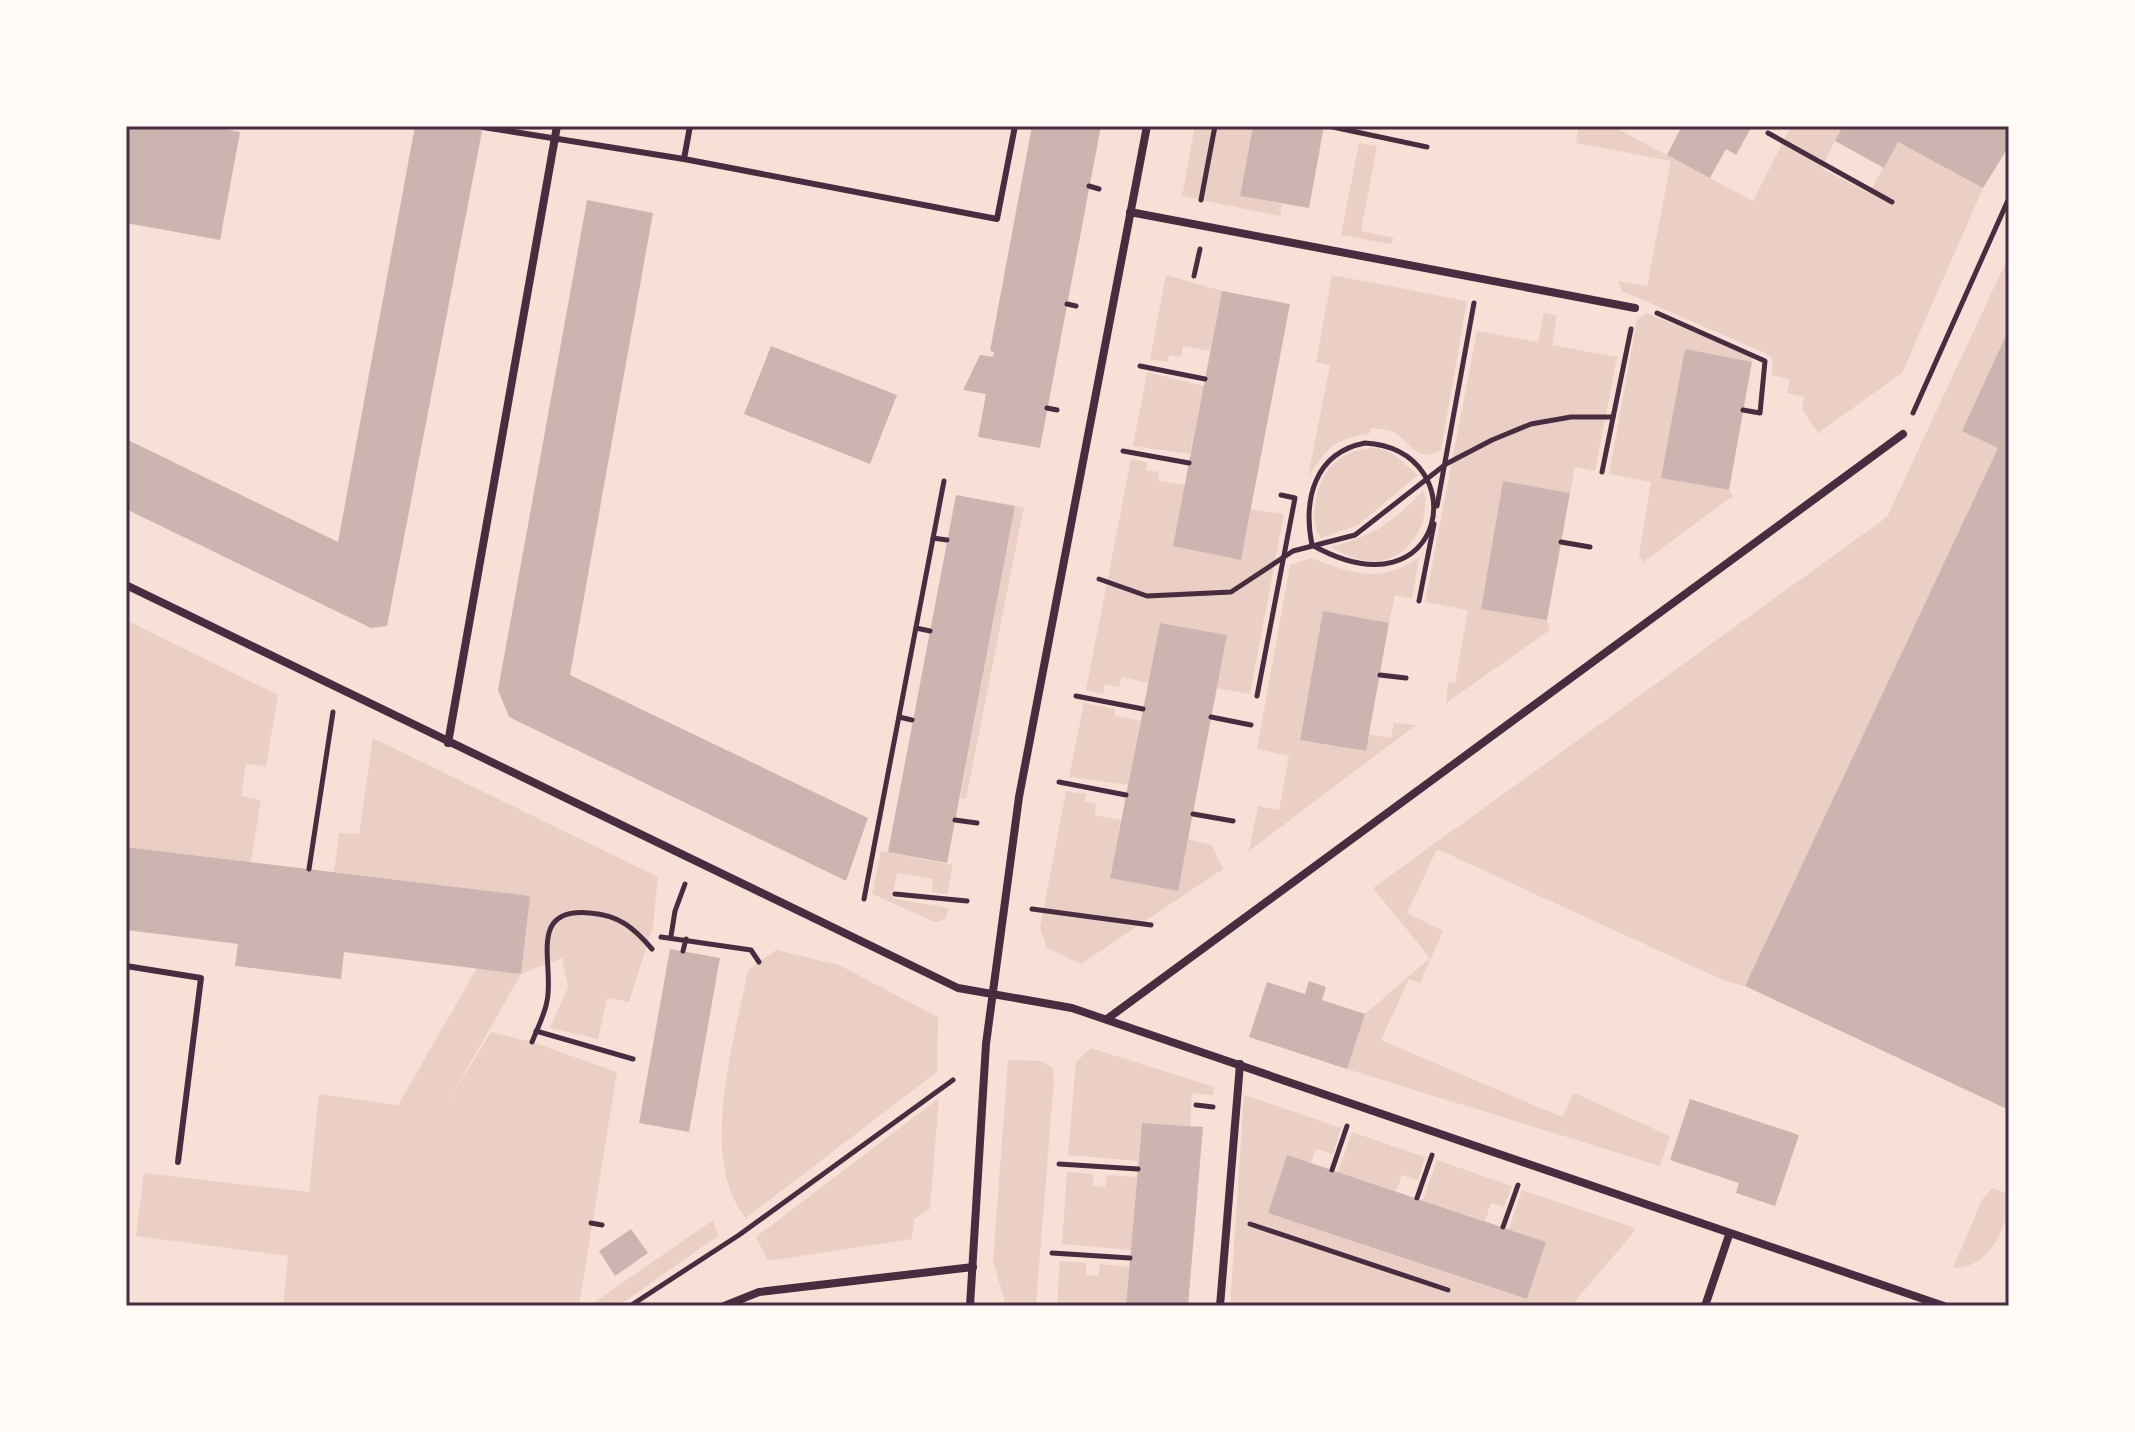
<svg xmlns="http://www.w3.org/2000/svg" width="2135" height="1432" font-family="Figtree,sans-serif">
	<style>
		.green { fill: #ebcfc5 }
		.building { fill: #ccb4b1 }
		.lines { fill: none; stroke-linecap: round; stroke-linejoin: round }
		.path { stroke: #4a2c40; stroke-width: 5 }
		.service { stroke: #4a2c40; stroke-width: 6 }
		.minor { stroke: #4a2c40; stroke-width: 8 }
		.neatline { fill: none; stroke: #4a2c40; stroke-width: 3 }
	</style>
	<rect width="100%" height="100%" fill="#f7e1d7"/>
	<g class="green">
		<path d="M1195,126H1253L1240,196L1282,204L1280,216L1182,196Z"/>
		<path d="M1579,126H1612L1753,201L1791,126H1843L1821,168L1869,193L1898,142L1983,188L1902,373L1818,433L1802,410L1804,397L1787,393L1790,379L1772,375L1773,360L1767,354L1622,291L1618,281L1647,286L1671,161L1576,143Z"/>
		<path d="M1359,143L1377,146L1361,231L1394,238L1391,244L1341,235Z"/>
		<path d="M2009,255V329L1998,448L1745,986L1725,981L1437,849L1407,913L1443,931L1420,983L1409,979L1381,1040L1562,1117L1574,1093L1670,1136L1660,1166L1347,1069L1365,1014L1430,958L1373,888L1887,517Z"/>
		<path d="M1166,275L1222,291L1210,351L1183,346L1181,357L1169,355L1168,362L1150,359Z"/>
		<path d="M1332,275L1467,301L1441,450C1418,463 1413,446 1397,434C1390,429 1379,429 1371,428L1369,434C1335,438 1326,449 1308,477L1330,365L1316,362Z"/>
		<path d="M1544,313L1557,316L1552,345L1617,357L1595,471L1575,467L1570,493L1503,481L1481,608L1547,620L1550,630L1446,703L1448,682L1455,683L1468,610L1425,602L1477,331L1538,342Z"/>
		<path d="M1646,313L1754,357L1752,362L1685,350L1662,478L1729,490L1733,496L1643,562L1639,555L1651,482L1609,474L1637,320Z"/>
		<path d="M1147,372L1204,386L1190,454L1133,446Z"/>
		<path d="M1378,448L1392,453L1418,475L1358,525L1321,538C1312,524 1314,516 1316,501C1321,466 1344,448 1378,448Z"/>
		<path d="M1131,459L1147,462L1146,470L1159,472L1158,481L1185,485L1173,546L1241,559L1251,509L1284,514L1250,694L1217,688L1227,635L1160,623L1148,683L1122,677L1119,687L1105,684L1103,694L1086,690Z"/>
		<path d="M1424,490C1431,520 1411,558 1378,561C1361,563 1345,555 1331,547C1377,534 1390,524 1424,490Z"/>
		<path d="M1015,506L1024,507L966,799L960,798Z"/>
		<path d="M1311,558C1354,574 1378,584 1419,558L1412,599L1395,595L1389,623L1323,612L1300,739L1365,751L1369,734L1391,738L1394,723L1416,725L1249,851L1258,806L1279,810L1289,756L1257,749L1290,565Z"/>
		<path d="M126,620L278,695L266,766L246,764L241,796L261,800L251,862L126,847Z"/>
		<path d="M1084,703L1115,709V716L1140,721L1129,785L1069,777Z"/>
		<path d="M373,738L658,877L653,926L629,1002L607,998L598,1039L550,1028L568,987L562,958L521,974L448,1102L491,1032L532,1042L617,1072L579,1306H283L288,1256L136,1236L144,1173L309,1192L319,1094L398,1105L477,968L521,973L530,896L334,872L339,833L359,834Z"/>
		<path d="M1066,791L1086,794L1085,801L1096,804L1095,815L1121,820L1110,878L1177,891L1188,839L1212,845L1223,869L1081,964L1047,948L1040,928Z"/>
		<path d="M881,851L953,865L947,894L932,892L933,879L897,873L892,898L949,908L945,919L935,922L872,894Z"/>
		<path d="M776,950L839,965L938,1017L937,1072L746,1218C697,1159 735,1039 748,970Z"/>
		<path d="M1091,1048L1214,1087L1213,1095L1192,1093L1190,1126L1142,1123L1138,1161L1068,1155L1076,1062Z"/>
		<path d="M1008,1060L1040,1061L1052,1067L1054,1079L1036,1306H1006L993,1261Z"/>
		<path d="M1244,1095L1341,1128L1333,1154L1316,1149L1311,1163L1287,1155L1268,1213L1527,1299L1546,1242L1509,1229L1522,1190L1635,1228L1634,1232L1571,1306H1230Z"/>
		<path d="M939,1098L930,1209L914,1219L912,1239L768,1261L756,1237Z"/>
		<path d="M1352,1132L1425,1157L1418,1180L1402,1175L1396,1191L1338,1172Z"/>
		<path d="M1437,1160L1512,1186L1504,1207L1491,1203L1485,1221L1423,1200Z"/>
		<path d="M1067,1172L1093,1174V1186L1105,1187L1107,1175L1137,1177L1131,1250L1062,1244Z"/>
		<path d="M1993,1188L2009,1194C2009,1226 1989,1269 1953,1268L1983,1198Z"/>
		<path d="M713,1220L718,1236L618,1306H589Z"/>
		<path d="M1060,1261L1086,1263V1275L1098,1276L1100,1264L1130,1267L1126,1306H1057Z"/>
	</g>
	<g class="building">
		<path d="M127,126H209L240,132L220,240L126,223Z"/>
		<path d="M415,126H483L387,626L371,628L126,509V439L338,542Z"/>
		<path d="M1032,126H1101L1040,448L978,437L986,394L963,390L980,355L993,357L994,352L990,351Z"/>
		<path d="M1253,126H1324L1309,208L1240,196Z"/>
		<path d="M1682,126H1752L1736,155L1726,149L1710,178L1667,155Z"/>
		<path d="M1843,126H2009V146L1983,188L1898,142L1884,168L1835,141Z"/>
		<path d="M587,200L653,213L570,675L868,818L846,881L509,717L498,690Z"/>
		<path d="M1222,291L1290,304L1241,560L1173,546Z"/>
		<path d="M2009,329V1110L1745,986L1998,448L1962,431Z"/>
		<path d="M771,346L897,395L870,464L744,414Z"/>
		<path d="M1685,349L1752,362L1729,490L1661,478Z"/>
		<path d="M1503,481L1570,493L1547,620L1481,609Z"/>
		<path d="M956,495L1015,506L947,863L888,852Z"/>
		<path d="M1323,611L1389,623L1366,751L1300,740Z"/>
		<path d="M1160,623L1227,635L1178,891L1110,878Z"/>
		<path d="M126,847L530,896L521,974L344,952L341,979L235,966L238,944L126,930Z"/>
		<path d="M670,949L720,958L689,1132L639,1123Z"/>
		<path d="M1309,981L1326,987L1322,1000L1365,1014L1347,1069L1249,1037L1267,982L1305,994Z"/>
		<path d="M1690,1099L1799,1135L1775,1206L1736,1193L1739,1183L1670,1160Z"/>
		<path d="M1142,1123L1203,1127L1188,1306H1126Z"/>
		<path d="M1287,1155L1546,1242L1527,1299L1268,1213Z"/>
		<path d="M631,1229L648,1253L615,1276L599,1251Z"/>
	</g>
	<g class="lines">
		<g class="path">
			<path d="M1328,126L1427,147"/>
			<path d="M1768,133L1892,202"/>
			<path d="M1089,186L1099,189"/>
			<path d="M1201,200L1215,126"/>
			<path d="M1194,276L1200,249"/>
			<path d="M1067,304L1076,306"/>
			<path d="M1657,313L1765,361L1760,413L1743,410"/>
			<path d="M1140,366L1205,379"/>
			<path d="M1047,408L1057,410"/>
			<path d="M1913,413L2009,198"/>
			<path d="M1365,443C1477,450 1447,621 1312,545C1303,500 1314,453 1365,443Z"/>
			<path d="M1123,451L1189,463"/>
			<path d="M1602,472L1631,329"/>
			<path d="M1437,506L1474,303"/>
			<path d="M933,538L947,540"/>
			<path d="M1561,542L1590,547"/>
			<path d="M1099,579L1147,596L1231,592L1293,551L1355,535L1446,464L1492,440L1531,424L1571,417H1613"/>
			<path d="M1419,601L1434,524"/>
			<path d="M916,628L930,631"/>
			<path d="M1380,675L1406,678"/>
			<path d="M1076,696L1143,709"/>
			<path d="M1257,696L1295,498L1281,495"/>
			<path d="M899,717L912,720"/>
			<path d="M1211,717L1251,725"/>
			<path d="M1059,782L1126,795"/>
			<path d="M1193,814L1233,821"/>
			<path d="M955,820L977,823"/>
			<path d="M309,869L333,712"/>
			<path d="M895,894L967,901"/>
			<path d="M864,899L944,481"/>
			<path d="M1032,909L1151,925"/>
			<path d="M671,936L675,911L685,884"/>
			<path d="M661,937L751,950L759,962"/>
			<path d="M683,951L686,939"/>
			<path d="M536,1031L633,1059"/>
			<path d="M532,1042C537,1029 545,1014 547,1001C555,965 526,907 590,913C619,915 634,928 652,949"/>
			<path d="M1196,1105L1213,1107"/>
			<path d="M1059,1164L1138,1169"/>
			<path d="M1332,1170L1347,1126"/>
			<path d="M1417,1198L1432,1155"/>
			<path d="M591,1223L602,1225"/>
			<path d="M1250,1224L1448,1290"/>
			<path d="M1503,1227L1518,1185"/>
			<path d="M1052,1253L1130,1258"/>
			<path d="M630,1306L739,1235L953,1080"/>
		</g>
		<g class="service">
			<path d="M483,127L684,159L997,219L1015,126"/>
			<path d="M684,159L690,126"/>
			<path d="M126,966L201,978L178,1162"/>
		</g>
		<g class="minor">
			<path d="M1130,212L1635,308"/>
			<path d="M126,585L958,988L1072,1008L1944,1306"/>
			<path d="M448,743L557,126"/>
			<path d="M1107,1019L1903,434"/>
			<path d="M724,1306L759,1292L973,1267"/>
			<path d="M970,1306L986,1044L1019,797L1147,126"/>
			<path d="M1220,1306L1240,1064"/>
			<path d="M1705,1306L1729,1235"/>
		</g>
	</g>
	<rect width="2135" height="1432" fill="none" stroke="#fffaf5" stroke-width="256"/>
	<rect x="128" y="128" width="1879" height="1176" class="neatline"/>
</svg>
